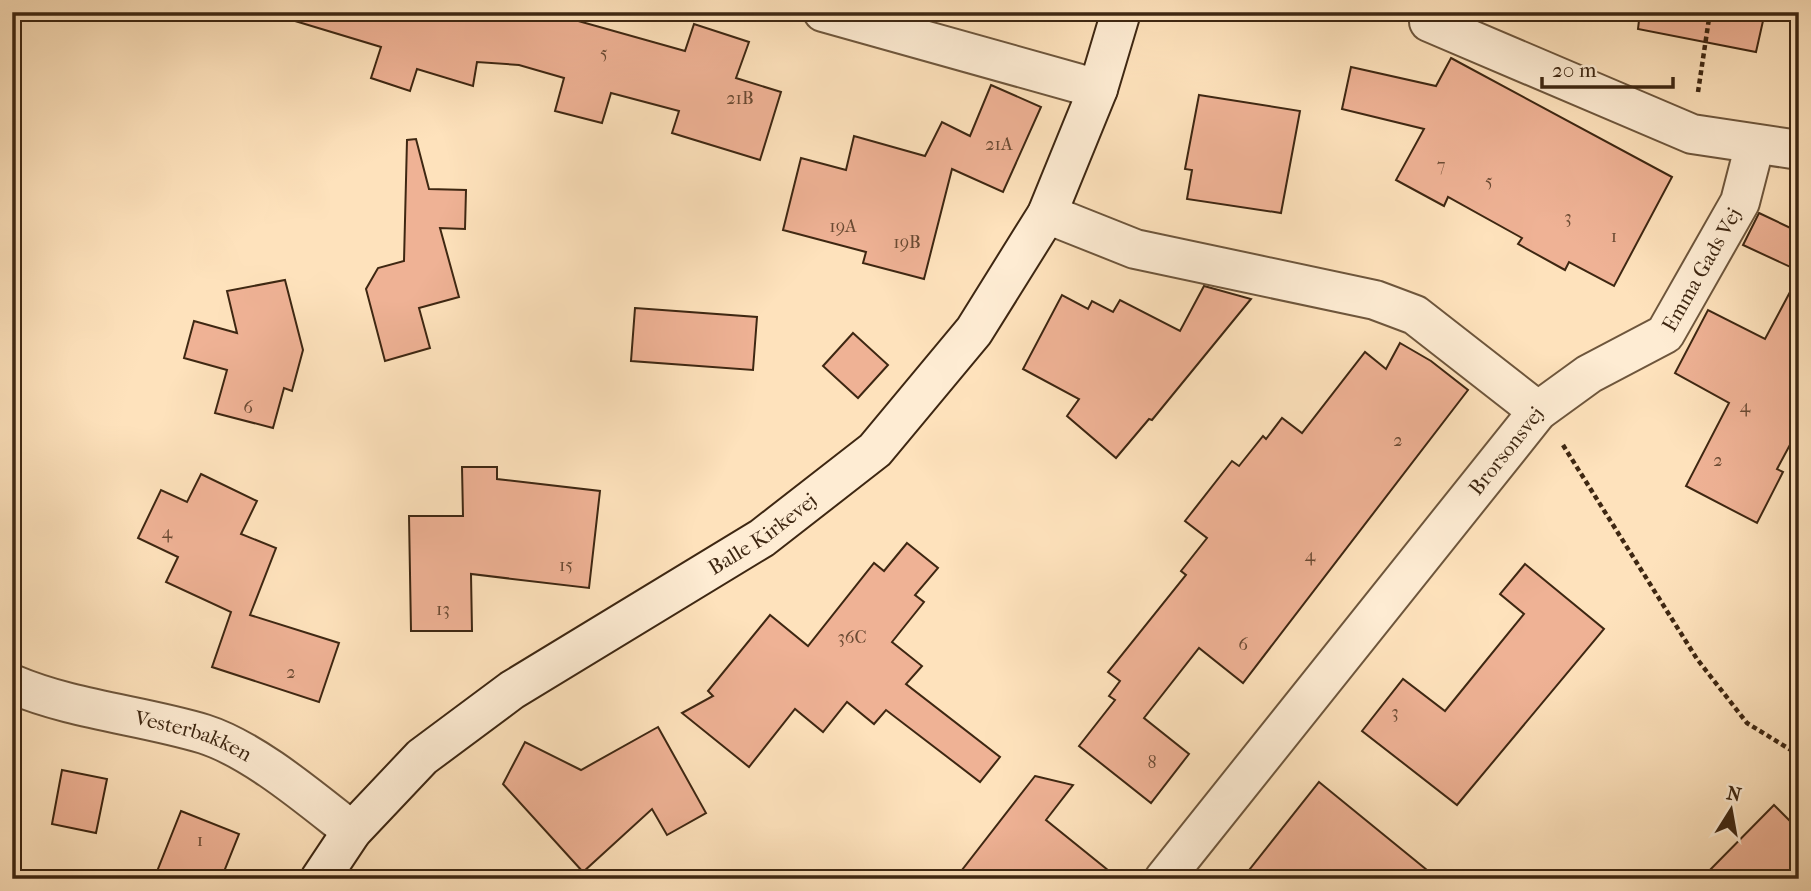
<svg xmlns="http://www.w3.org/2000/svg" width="1811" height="891" font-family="'IM FELL French Canon',serif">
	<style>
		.building { fill: #efb295; stroke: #3e2712; stroke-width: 2 }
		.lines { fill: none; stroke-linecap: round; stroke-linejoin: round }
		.street-casing { stroke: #6e563c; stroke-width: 42 }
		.secondary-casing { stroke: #3e2712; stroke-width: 42 }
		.path { stroke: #3e2712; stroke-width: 4.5; stroke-dasharray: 5 3.5; stroke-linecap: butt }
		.street { stroke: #feecd3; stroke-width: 38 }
		.secondary { stroke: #feecd3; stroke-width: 38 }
		.labels { text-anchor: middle; stroke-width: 5; stroke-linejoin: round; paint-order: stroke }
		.number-label { font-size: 18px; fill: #6a4a33 }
		.street-label { font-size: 21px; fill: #3e2712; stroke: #feecd3 }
	</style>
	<rect width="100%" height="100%" fill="#fee2bc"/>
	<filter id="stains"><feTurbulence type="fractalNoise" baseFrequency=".00286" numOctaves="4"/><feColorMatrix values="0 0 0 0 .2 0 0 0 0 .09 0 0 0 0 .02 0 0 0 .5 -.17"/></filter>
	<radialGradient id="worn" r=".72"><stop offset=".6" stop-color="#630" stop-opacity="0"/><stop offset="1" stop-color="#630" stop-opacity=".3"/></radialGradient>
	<g class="building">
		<path d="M296,12L557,15L685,51L694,24L749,42L736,78L781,92L760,160L672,133L679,111L611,93L602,123L555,111L564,78L519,65L477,62L473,86L417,69L410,91L371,78L381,47L295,21Z"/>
		<path d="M1640,12H1765L1756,52L1638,29Z"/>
		<path d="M1451,58L1672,177L1614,286L1569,262L1565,270L1518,244L1522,238L1448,197L1444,206L1396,180L1424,129L1342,109L1351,67L1436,86Z"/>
		<path d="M991,85L1041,107L1003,192L952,169L924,279L863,263L866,252L783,230L801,158L846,170L854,136L925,156L942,122L970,136Z"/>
		<path d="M1199,95L1300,111L1281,213L1187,199L1192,170L1185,169Z"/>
		<path d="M416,139L429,189L466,190L465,229L440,228L459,297L419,308L430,348L385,361L366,289L378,268L404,261L407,140Z"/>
		<path d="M1759,213L1799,232V271L1743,245Z"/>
		<path d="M1799,275V428L1777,469L1783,472L1757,523L1686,486L1729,403L1675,373L1708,310L1765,339Z"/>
		<path d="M285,280L303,350L292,391L284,388L273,428L215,413L227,370L184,358L194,321L237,333L227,291Z"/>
		<path d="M1204,286L1251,299L1152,420L1149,419L1116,458L1067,416L1079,399L1023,369L1062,295L1088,309L1092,301L1113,312L1120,300L1180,331Z"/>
		<path d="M635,308L757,317L753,370L631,361Z"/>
		<path d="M853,333L888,365L858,398L823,366Z"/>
		<path d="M1400,343L1431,361L1468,390L1243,683L1199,648L1144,718L1189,754L1151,803L1079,746L1115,700L1109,696L1120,681L1108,672L1186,575L1181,571L1207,538L1185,521L1232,461L1239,466L1263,436L1266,439L1282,418L1302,433L1365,352L1386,369Z"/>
		<path d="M462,467H497V479L600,491L589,588L471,574L472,631H411L409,516H463Z"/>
		<path d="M201,474L257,501L241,534L276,548L250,615L339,643L319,702L212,667L231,612L166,582L178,557L138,538L161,490L187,502Z"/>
		<path d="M907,543L938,568L915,595L924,602L892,642L922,666L906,684L1000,757L980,782L886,710L874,724L847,702L823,732L795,709L749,767L682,713L713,696L708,691L770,615L808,646L874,563L884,571Z"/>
		<path d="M1525,564L1604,629L1457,805L1362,731L1403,679L1445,711L1524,614L1500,594Z"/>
		<path d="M658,727L706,813L667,835L652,809L583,872L503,784L525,742L581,770Z"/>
		<path d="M62,770L107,779L96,833L52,824Z"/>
		<path d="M1035,776L1073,785L1046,820L1119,879H955Z"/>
		<path d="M1319,782L1438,879H1242Z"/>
		<path d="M1774,805L1799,830V879H1701Z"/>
		<path d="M181,811L239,834L221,879H154Z"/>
	</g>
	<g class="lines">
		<g class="street-casing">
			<g id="street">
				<path d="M823,12L1098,89"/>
				<path d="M1429,22L1692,134L1799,150"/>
				<path d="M1047,214L1135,249L1375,300L1415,315L1538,411"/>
				<path id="s1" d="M12,684C73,710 141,715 204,734C254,750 311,799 352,831"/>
				<path id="s2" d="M1164,879L1538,411L1589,374L1665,334L1740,202L1755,144"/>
			</g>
		</g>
		<g class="secondary-casing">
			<g id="secondary">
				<path id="s3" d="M320,879L352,831L422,757L512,690L762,538L875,450L974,331L1047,214L1098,89L1121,12"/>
			</g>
		</g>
		<g class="path">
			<path d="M1698,92L1710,12"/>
			<path d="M1563,445L1697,659L1747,723L1799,755"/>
		</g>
		<use href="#street" class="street"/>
		<use href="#secondary" class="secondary"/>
	</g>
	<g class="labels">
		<g class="number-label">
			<text x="604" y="59">5</text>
			<text x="740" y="104">21B</text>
			<text x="999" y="150">21A</text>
			<text x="1441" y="171">7</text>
			<text x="1489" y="187">5</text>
			<text x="1568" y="223">3</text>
			<text x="843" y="232">19A</text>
			<text x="1614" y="242">1</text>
			<text x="907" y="248">19B</text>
			<text x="1745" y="412">4</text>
			<text x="248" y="413">6</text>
			<text x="1398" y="446">2</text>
			<text x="1718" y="466">2</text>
			<text x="167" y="538">4</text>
			<text x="1310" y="561">4</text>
			<text x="566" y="571">15</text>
			<text x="443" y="615">13</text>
			<text x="852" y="643">36C</text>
			<text x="1243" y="650">6</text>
			<text x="291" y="678">2</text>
			<text x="1395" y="718">3</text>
			<text x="1152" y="768">8</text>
			<text x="200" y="846">1</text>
		</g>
		<g class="street-label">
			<text dy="7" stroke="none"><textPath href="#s2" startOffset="822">Emma Gads Vej</textPath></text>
			<text dy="7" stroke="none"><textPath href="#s2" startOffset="548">Brorsonsvej</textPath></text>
			<text dy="7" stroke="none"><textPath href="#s3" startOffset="567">Balle Kirkevej</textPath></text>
			<text dy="7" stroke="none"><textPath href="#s1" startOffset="189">Vesterbakken</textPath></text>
		</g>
	</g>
	<rect width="1811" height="891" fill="none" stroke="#fee2bc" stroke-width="42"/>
	<rect x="14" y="14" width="1783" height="863" fill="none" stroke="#3e2712" stroke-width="3.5"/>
	<rect x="21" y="21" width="1769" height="849" fill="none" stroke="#3e2712" stroke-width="2"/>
	<g transform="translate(1731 810) rotate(11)" stroke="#feecd3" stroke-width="5" paint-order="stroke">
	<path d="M0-5L12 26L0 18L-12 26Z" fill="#3e2712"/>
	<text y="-10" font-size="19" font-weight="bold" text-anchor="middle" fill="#3e2712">N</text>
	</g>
	<path d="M1542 77v10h131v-10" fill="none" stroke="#3e2712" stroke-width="3.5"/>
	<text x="1552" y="77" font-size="21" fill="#3e2712" stroke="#feecd3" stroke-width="5" paint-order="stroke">20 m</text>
	<rect width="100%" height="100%" filter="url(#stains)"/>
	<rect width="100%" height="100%" fill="url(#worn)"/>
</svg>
